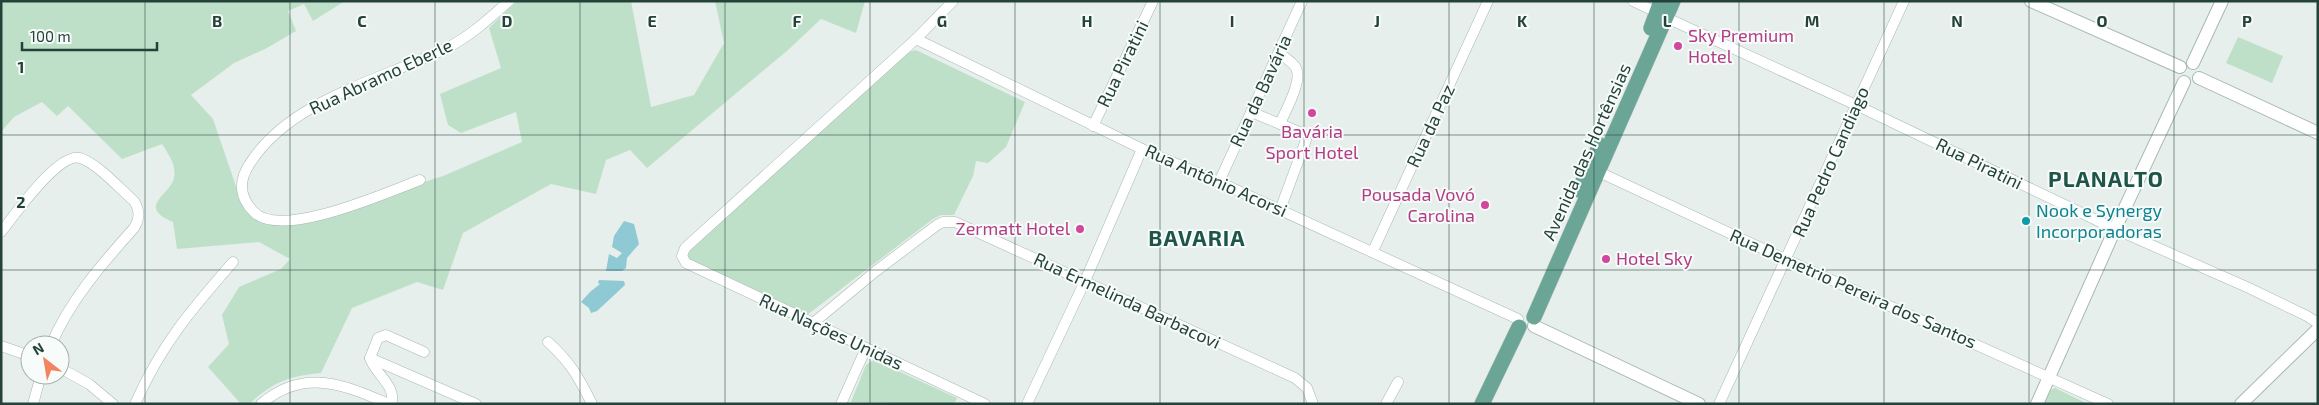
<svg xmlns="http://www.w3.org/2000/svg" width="2319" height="405" font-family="'Exo 2',sans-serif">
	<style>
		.green { fill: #bfe0c8 }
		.water { fill: #8ec9d4 }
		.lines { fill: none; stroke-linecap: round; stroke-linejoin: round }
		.minor-casing { stroke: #a8b8b2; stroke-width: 11 }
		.tertiary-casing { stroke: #a8b8b2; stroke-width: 14 }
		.primary-casing { stroke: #c2cac8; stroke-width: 16 }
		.minor { stroke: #fff; stroke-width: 10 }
		.tertiary { stroke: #fff; stroke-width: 12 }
		.primary { stroke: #6aa596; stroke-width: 15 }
		.grid { fill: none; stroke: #24423a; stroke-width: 1; stroke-opacity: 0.55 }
		.hotel-dot { fill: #d1479c; stroke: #f7fbf9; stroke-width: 2 }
		.culture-dot { fill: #0f9aa8; stroke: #f7fbf9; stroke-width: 2 }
		.labels { text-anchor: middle; stroke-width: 4; stroke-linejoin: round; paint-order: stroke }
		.hotel-label { font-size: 18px; fill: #b23c85; stroke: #f7fbf9; text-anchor: start }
		.street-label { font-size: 18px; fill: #24423a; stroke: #f7fbf9 }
		.culture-label { font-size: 18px; fill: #0d838f; stroke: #f7fbf9; text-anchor: start }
		.district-label { font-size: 22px; font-weight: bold; letter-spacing: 1px; fill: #1f5548; stroke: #f7fbf9 }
		.grid-label { font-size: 16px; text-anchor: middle; font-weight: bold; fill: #24423a; stroke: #f7fbf9; stroke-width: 4; stroke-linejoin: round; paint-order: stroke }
	</style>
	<rect width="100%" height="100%" fill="#e6efeb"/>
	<g class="green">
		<path d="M1,1H345L313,21L304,4L288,11L296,31L265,49L234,63L191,95L213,119L243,207L254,219L268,224L405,188L443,176L522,142L516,112L461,133L448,125L440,94L501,68L489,28L517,1H631L651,107L694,95L724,43L715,1H865L856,33L821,19L788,50L647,168L630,150L606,160L596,194L551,184L463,233L443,290L417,282L352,308L321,373C288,376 274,382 249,404H241L208,367L229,344L222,315L239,287L281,269L290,259L259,242L177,249L173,222C138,207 166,197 173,181C178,167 169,155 162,144L122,159L68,106L57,116L42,102L14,117L1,132Z"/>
		<path d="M2238,37L2283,56L2272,83L2226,63Z"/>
		<path d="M916,50L1025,102L1006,147L988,163L976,161L973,176L954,215H941L933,219L807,315L688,259L686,254L909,52Z"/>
		<path d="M874,360L957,398L954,404L851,402L866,365Z"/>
		<path d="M2055,388L2088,404H2043L2049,391Z"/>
	</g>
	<g class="water">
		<path d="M624,221L634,224L639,244L627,258L626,268L622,271H606L609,254L617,258L622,253L612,247L614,236Z"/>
		<path d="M599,280L624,281L625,285L597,311L591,313L589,308L581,302L590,292L600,284L598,283Z"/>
	</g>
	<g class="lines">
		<g class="minor-casing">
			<g id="minor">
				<path d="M953,1L916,39L685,248L682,256L686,263L985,404"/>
				<path d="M1633,1L1658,13"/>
				<path d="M1667,18L1856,105L2115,229L2249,288L2307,316L2318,323"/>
				<path d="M916,39L1142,149L1219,182L1518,319"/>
				<path d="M1279,53C1284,57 1293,62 1296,68C1303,81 1285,111 1280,124"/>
				<path d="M1251,112L1302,133L1306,140L1280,210"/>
				<path d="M1093,126L1153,1"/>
				<path d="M1599,172L1787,260L2108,404"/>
				<path d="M420,180C387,192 281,240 254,212C240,198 238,182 249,165C289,100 381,80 445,49C469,37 489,19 509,1"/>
				<path d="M1219,182L1302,1"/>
				<path d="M1,232C14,216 58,152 80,158C97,163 120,189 134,201C140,211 140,218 134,228C102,264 70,300 51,345"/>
				<path d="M1373,251L1488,1"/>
				<path d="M812,324L876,271L937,225L943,222H955L1295,378L1307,388L1313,404"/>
				<path d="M548,342C571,363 578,376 592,404"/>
				<path d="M1,346L30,356"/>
				<path d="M370,358L476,404"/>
				<path d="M60,368L89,384L113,404"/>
				<path d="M33,404L41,375"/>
				<path d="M135,404C161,345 191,310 233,262"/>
				<path d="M261,404C304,367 345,385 389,404"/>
				<path d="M391,404C398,387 374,373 370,358L378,338L386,335L424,352"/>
				<path d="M841,404L866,348"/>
				<path d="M1027,404L1085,281L1142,149"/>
				<path d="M1386,404L1398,382"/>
				<path d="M1719,404L1904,1"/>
			</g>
		</g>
		<g class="tertiary-casing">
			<g id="tertiary">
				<path d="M2031,1L2180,67"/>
				<path d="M2193,63L2222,1"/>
				<path d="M2199,78L2318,133"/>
				<path d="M1534,326L1699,404"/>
				<path d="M2037,404L2115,229L2184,82"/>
				<path d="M2241,404L2318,329"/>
			</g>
		</g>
		<g class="primary-casing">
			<g id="primary">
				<path d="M1651,28L1661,1"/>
				<path d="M1579,190L1600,145"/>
				<path d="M1534,317L1673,1"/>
				<path d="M1482,404L1519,327"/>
			</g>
		</g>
		<use href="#minor" class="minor"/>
		<use href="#tertiary" class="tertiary"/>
		<use href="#primary" class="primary"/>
	</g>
	<path class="grid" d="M145,1V404M290,1V404M435,1V404M580,1V404M725,1V404M870,1V404M1015,1V404M1160,1V404M1304,1V404M1449,1V404M1594,1V404M1739,1V404M1884,1V404M2029,1V404M2174,1V404M1,135H2318M1,270H2318"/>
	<g class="hotel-dot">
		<circle cx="1678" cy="46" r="5"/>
		<circle cx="1312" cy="113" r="5"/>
		<circle cx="1485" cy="205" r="5"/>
		<circle cx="1080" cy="229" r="5"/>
		<circle cx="1606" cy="259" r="5"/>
	</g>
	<circle class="culture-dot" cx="2026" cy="221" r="5"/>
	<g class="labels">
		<g class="hotel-label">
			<text x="1688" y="42">Sky Premium<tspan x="1688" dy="21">Hotel</tspan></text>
			<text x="1312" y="138" text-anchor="middle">Bavária<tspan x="1312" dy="21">Sport Hotel</tspan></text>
			<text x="1475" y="201" text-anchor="end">Pousada Vovó<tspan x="1475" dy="21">Carolina</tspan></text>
			<text x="1070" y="235" text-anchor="end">Zermatt Hotel</text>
			<text x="1616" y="265">Hotel Sky</text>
		</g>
		<g class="street-label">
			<text transform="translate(1123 64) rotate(-64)" y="6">Rua Piratini</text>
			<text transform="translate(381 77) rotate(-25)" y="6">Rua Abramo Eberle</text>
			<text transform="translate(1261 91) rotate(-65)" y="6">Rua da Bavária</text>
			<text transform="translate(1431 126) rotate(-65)" y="6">Rua da Paz</text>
			<text transform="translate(1587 152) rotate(-66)" y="6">Avenida das Hortênsias</text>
			<text transform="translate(1831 162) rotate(-66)" y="6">Rua Pedro Candiago</text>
			<text transform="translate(1979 164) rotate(26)" y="6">Rua Piratini</text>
			<text transform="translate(1216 181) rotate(24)" y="6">Rua Antônio Acorsi</text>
			<text transform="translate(1853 289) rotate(24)" y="6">Rua Demetrio Pereira dos Santos</text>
			<text transform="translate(1127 301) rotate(25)" y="6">Rua Ermelinda Barbacovi</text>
			<text transform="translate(831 332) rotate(25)" y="6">Rua Nações Unidas</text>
		</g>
		<g class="culture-label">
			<text x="2036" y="217">Nook e Synergy<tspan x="2036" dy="21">Incorporadoras</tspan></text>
		</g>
		<g class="district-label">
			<text x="2106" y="187">PLANALTO</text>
			<text x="1197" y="246">BAVARIA</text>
		</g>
	</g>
	<g class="grid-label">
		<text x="217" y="27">B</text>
		<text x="362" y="27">C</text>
		<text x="507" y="27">D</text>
		<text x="652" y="27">E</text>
		<text x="797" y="27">F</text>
		<text x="942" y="27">G</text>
		<text x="1087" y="27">H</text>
		<text x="1232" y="27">I</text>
		<text x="1377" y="27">J</text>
		<text x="1522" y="27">K</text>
		<text x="1667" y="27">L</text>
		<text x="1812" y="27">M</text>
		<text x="1957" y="27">N</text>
		<text x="2102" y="27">O</text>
		<text x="2247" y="27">P</text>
		<text x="21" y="73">1</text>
		<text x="21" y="208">2</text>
	</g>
	<rect width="2319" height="405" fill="none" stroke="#24423a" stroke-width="5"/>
	<g transform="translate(45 360) rotate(329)"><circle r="24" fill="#f7fbf9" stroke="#a3b1ad"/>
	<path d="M0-4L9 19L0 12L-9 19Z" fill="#f4845f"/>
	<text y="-8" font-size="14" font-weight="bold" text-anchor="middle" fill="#24423a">N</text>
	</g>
	<path d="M22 42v8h135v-8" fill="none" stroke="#24423a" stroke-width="2.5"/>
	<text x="30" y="42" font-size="15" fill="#24423a" stroke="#f7fbf9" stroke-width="4" paint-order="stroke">100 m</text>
</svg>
